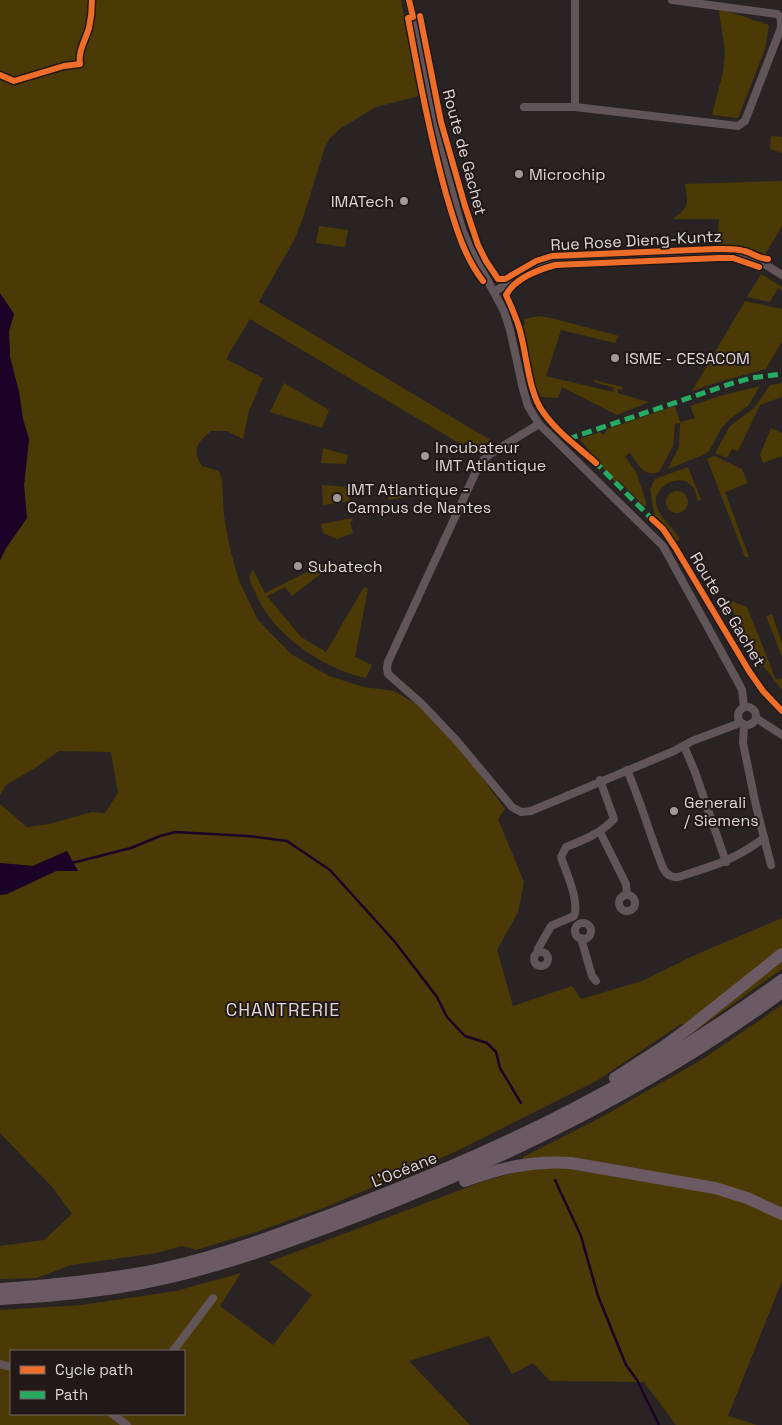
<svg xmlns="http://www.w3.org/2000/svg" width="782" height="1425" font-family="'Space Grotesk',sans-serif">
	<style>
		.green { fill: #4c3a06; fill-rule: evenodd }
		.water { fill: #1b0327 }
		.lines { fill: none; stroke-linecap: round; stroke-linejoin: round }
		.stream { stroke: #1b0327; stroke-width: 2.5 }
		.minor { stroke: #61555a; stroke-width: 8 }
		.highway { stroke: #6b5a63; stroke-width: 12 }
		.quiet { stroke: #26ab63; stroke-width: 5; stroke-dasharray: 10 5; stroke-linecap: butt }
		.cycleway-casing { stroke: #221818; stroke-width: 9 }
		.cycleway { stroke: #ee6e29; stroke-width: 6 }
		.poi-dot { fill: #9f9998; stroke: #221818; stroke-width: 2 }
		.labels { text-anchor: middle; stroke-width: 4; stroke-linejoin: round; paint-order: stroke }
		.street-label { font-size: 16px; fill: #dfd8d7; stroke: #221818 }
		.poi-label { font-size: 16px; fill: #dfd8d7; stroke: #221818; text-anchor: start }
		.neighbourhood-label { font-size: 18px; letter-spacing: 1px; fill: #dfd8d7; stroke: #221818 }
	</style>
	<rect width="100%" height="100%" fill="#292423"/>
	<g class="green">
		<path d="M0,0H401L419,96L376,107L341,128L330,138L325,147L303,218L294,240L259,302L492,441L474,452L250,319L226,359L263,378L249,411L243,439L227,431H211C198,442 191,449 202,466L219,471L222,480L224,516L230,549L239,581L258,620L291,654L329,676L364,687L394,691L423,708L468,758L505,809L498,819L524,882L518,912L497,950L513,1006L572,986L581,999L642,981L695,955L782,918V969L698,1029L681,1024L598,1080L457,1151L326,1207L256,1232L196,1250L182,1246L157,1253L71,1265L37,1278L0,1279V1246L44,1240L72,1214L53,1188L0,1133V895L7,894L56,871H77L67,851L33,866L0,863V804L27,827L49,824L92,812L105,813L118,793L111,752L59,751L35,768L6,785L0,795V560L6,548L27,518L24,485L29,439L23,419L19,392L10,357L9,331L14,314L0,293Z"/>
		<path d="M721,9L769,25L765,49L738,118L712,115L723,72L725,51L719,12Z"/>
		<path d="M771,136L782,137V153L770,149Z"/>
		<path d="M782,181V226L763,258L743,249L717,247L719,219H673C690,207 688,204 685,184Z"/>
		<path d="M319,226L348,230L345,247L316,243Z"/>
		<path d="M761,274L782,287V291L778,288L770,302L747,297Z"/>
		<path d="M745,301L782,309V341L766,369L718,382L692,391Z"/>
		<path d="M539,316L551,318L619,336L615,343L561,330L546,376L613,392L614,388L594,382V380L623,387L622,390L618,389L617,393L649,402L617,415L562,387L558,398L541,397L535,385L522,326L525,325L524,319Z"/>
		<path d="M284,383L329,410L322,428L270,412Z"/>
		<path d="M782,383V397L760,405L738,451L732,449L727,458L715,453L730,426L754,408L770,385Z"/>
		<path d="M760,386L748,406L731,418L722,427L709,451L703,455L668,469L679,447L680,423L675,424L673,446L659,472C644,478 637,463 630,453L625,456L637,474L646,502L645,507L617,479V485L580,439L600,432L604,435L607,429L675,406L680,422L695,418L690,406L720,396Z"/>
		<path d="M771,428L782,433V456L763,463L760,455Z"/>
		<path d="M323,448L348,455L346,464L321,463Z"/>
		<path d="M714,456L742,469L748,483L725,492L749,557H745L707,459Z"/>
		<path d="M688,467L701,500L698,501C696,497 696,490 692,486C679,471 650,488 657,507C661,519 673,528 680,539L676,542L668,529L655,518L650,489L655,479Z"/>
		<path d="M322,485L348,487L349,501L323,505Z"/>
		<path d="M438,489L439,491L388,500L390,491Z"/>
		<circle cx="677" cy="502" r="11"/>
		<path d="M352,518L353,521L350,522L353,533L337,539L323,533L321,524Z"/>
		<path d="M323,564L327,569L292,596L285,587L267,596L301,637L326,652L364,587L368,589L355,657L372,665L366,678C330,671 285,642 265,611C261,606 259,600 256,594C252,585 246,578 253,570L265,593Z"/>
		<path d="M726,599L747,607L776,680L782,678V690L759,660Z"/>
		<path d="M772,614L782,643V657L766,616Z"/>
		<path d="M782,1005V1281L728,1416L757,1425H676L644,1382L550,1381L533,1363L512,1374L489,1336L409,1361L470,1425H0V1310L81,1305L176,1291L241,1273L220,1306L273,1345L312,1295L269,1262L487,1180L521,1171L523,1157L598,1119L701,1060ZM11,1351H184V1414H11Z"/>
	</g>
	<g class="water">
		<path d="M0,293L14,314L9,331L10,357L19,392L23,419L29,439L24,485L27,518L6,548L0,560Z"/>
		<path d="M67,851L78,871H56L7,894L0,895V863L33,866Z"/>
	</g>
	<g class="lines">
		<g class="stream">
			<path d="M72,863L131,848L160,836L175,832L248,836L287,841L330,870L395,942L437,997L447,1017L465,1036L487,1043L496,1052L500,1068L521,1103"/>
			<path d="M555,1180L581,1236L598,1296L626,1365L637,1380L659,1425"/>
		</g>
		<g class="minor">
			<path d="M409,0L433,123L462,229L470,248L504,311L510,330L523,389L528,406L539,424L663,546L738,682L742,690L744,707"/>
			<path d="M575,0V107L738,126L745,121L781,28V18L777,14L672,0"/>
			<path d="M524,107H575"/>
			<path d="M494,292C517,277 531,264 559,259L734,253L761,262L782,275"/>
			<path d="M539,424L490,454L480,463L388,662L387,668L388,674L422,704L457,741L512,807L521,812L531,811L674,751L692,741L740,723"/>
			<circle cx="747" cy="716" r="9"/>
			<path d="M756,718L782,735"/>
			<path d="M744,725L743,743L756,806L771,865"/>
			<path d="M684,746L695,772L726,862"/>
			<path d="M627,770C641,802 650,835 663,868C666,874 671,878 678,877C713,866 735,860 764,838"/>
			<path d="M600,832L626,884L627,895"/>
			<circle cx="627" cy="903" r="8"/>
			<circle cx="583" cy="931" r="8"/>
			<path d="M581,938L592,976L596,981"/>
			<circle cx="541" cy="959" r="7"/>
			<path d="M538,952V949L551,926L574,916C580,902 566,872 561,857L566,847C584,840 601,833 614,819L600,780"/>
			<path d="M173,1351L213,1298"/>
			<path d="M0,1364L11,1367"/>
			<path d="M112,1414L127,1425"/>
		</g>
		<g class="highway">
			<path d="M615,1078L663,1047L689,1028L782,954"/>
			<path d="M465,1181C500,1168 533,1160 571,1163L715,1188L747,1198L782,1214"/>
			<path d="M0,1289C54,1285 108,1280 161,1269C226,1255 287,1231 348,1208C504,1149 647,1079 782,980"/>
			<path d="M0,1299C51,1296 103,1292 153,1281C224,1266 292,1241 360,1215C509,1157 653,1087 782,992"/>
		</g>
		<g class="quiet">
			<path d="M568,439L730,384L751,378L782,374"/>
			<path d="M594,461L652,519"/>
		</g>
		<g class="cycleway-casing">
			<g id="cycleway">
				<path d="M409,0L413,17L408,18C419,77 430,136 446,194C455,224 463,255 483,281"/>
				<path d="M420,16L441,122L465,206L478,245L486,261L498,279H505L536,261L552,256L715,249C725,249 735,248 744,251C753,253 759,259 768,259"/>
				<path d="M0,75L14,81L64,66L80,64C78,51 85,41 89,28C91,19 92,10 92,0"/>
				<path d="M596,463C578,447 557,432 543,412C529,393 527,358 521,335C518,321 512,308 506,295C515,278 538,270 555,265L719,258H733L759,267"/>
				<path d="M652,519L663,529L675,547L749,671L763,691L782,711"/>
			</g>
		</g>
		<use href="#cycleway" class="cycleway"/>
	</g>
	<g class="poi-dot">
		<circle cx="519" cy="174" r="5"/>
		<circle cx="404" cy="201" r="5"/>
		<circle cx="615" cy="358" r="5"/>
		<circle cx="425" cy="456" r="5"/>
		<circle cx="337" cy="498" r="5"/>
		<circle cx="298" cy="566" r="5"/>
		<circle cx="674" cy="811" r="5"/>
	</g>
	<g class="labels">
		<g class="street-label">
			<text transform="translate(465 152) rotate(75)" y="6">Route de Gachet</text>
			<text transform="translate(636 240) rotate(-3)" y="6">Rue Rose Dieng-Kuntz</text>
			<text transform="translate(728 609) rotate(59)" y="6">Route de Gachet</text>
			<text transform="translate(404 1169) rotate(-22)" y="6">L’Océane</text>
		</g>
		<g class="poi-label">
			<text x="529" y="180">Microchip</text>
			<text x="394" y="207" text-anchor="end">IMATech</text>
			<text x="625" y="364">ISME - CESACOM</text>
			<text x="435" y="453">Incubateur<tspan x="435" dy="18">IMT Atlantique</tspan></text>
			<text x="347" y="495">IMT Atlantique -<tspan x="347" dy="18">Campus de Nantes</tspan></text>
			<text x="308" y="572">Subatech</text>
			<text x="684" y="808">Generali<tspan x="684" dy="18">/ Siemens</tspan></text>
		</g>
		<g class="neighbourhood-label">
			<text x="283" y="1016">CHANTRERIE</text>
		</g>
	</g>
	<rect x="10" y="1350" width="175" height="65" fill="#221818" stroke="#6e6564"/>
	<rect x="20" y="1366" width="25" height="8" fill="#ee6e29" stroke="#6e6564"/>
	<text x="55" y="1375" font-size="15" fill="#dfd8d7">Cycle path</text>
	<rect x="20" y="1391" width="25" height="8" fill="#26ab63" stroke="#6e6564"/>
	<text x="55" y="1400" font-size="15" fill="#dfd8d7">Path</text>
</svg>
